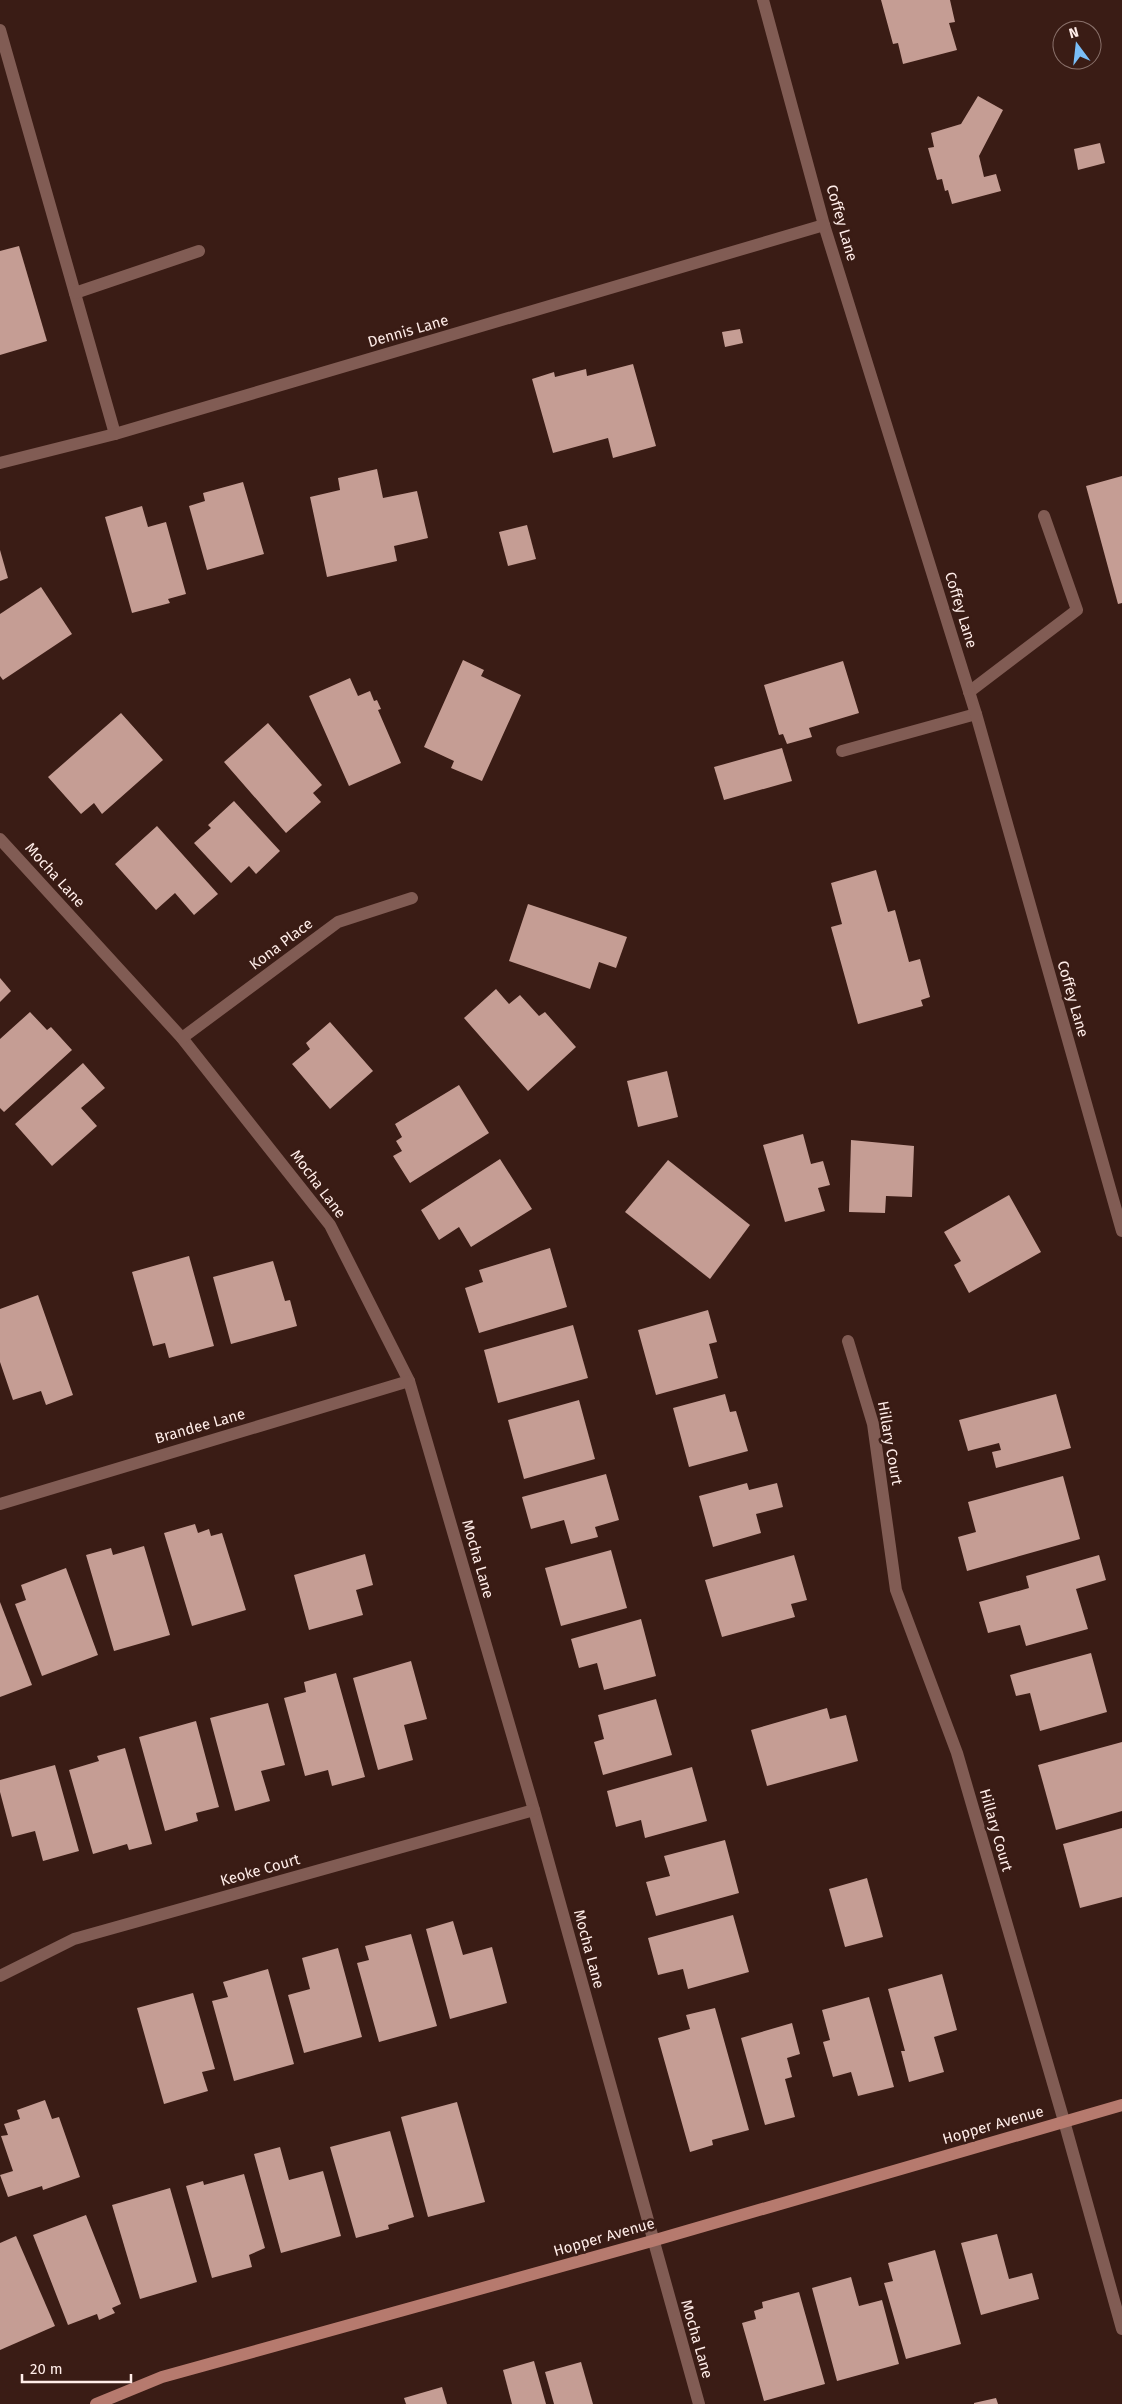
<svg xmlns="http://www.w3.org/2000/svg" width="1122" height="2404" font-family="'Fira Sans',sans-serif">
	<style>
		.building { fill: #c59d94 }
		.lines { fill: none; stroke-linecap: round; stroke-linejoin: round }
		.lane { stroke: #815c54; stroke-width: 12 }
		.street { stroke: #815c54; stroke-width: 12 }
		.secondary { stroke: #b67a6e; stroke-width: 12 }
		.labels { text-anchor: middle; stroke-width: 5; stroke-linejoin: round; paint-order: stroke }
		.street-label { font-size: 15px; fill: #ffede9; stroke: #3a1c15 }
	</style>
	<rect width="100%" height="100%" fill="#3a1c15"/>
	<g class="building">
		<path d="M881,0H950L955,22L949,23L957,50L903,64L898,43L893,44Z"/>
		<path d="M978,96L1003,110L979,156L984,177L996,174L1001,191L952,204L948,190L945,191L942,179L937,180L928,148L934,147L931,133L961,124Z"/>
		<path d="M1100,143L1105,163L1078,170L1074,149Z"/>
		<path d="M19,246L47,341L0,355V251Z"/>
		<path d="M740,329L743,343L725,347L722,332Z"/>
		<path d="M633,364L656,446L613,458L608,438L553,453L532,379L554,372L555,377L586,369L587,376Z"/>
		<path d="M377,469L383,498L417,491L428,538L394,546L397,561L327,577L310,497L340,490L338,478Z"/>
		<path d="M1122,476V603L1118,604L1086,486Z"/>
		<path d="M243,482L264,554L207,570L189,506L205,501L203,493Z"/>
		<path d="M142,506L148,527L166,522L186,594L168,599L170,603L132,613L105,517Z"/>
		<path d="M527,525L536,559L508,566L499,532Z"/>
		<path d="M0,550L8,578L0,581Z"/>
		<path d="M41,587L72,634L3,680L0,676V614Z"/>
		<path d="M463,660L484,670L481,676L521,695L482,781L451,768L454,761L424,747Z"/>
		<path d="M843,661L859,713L809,728L812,737L787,744L783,734L779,735L764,685Z"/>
		<path d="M350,678L358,696L370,691L374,701L377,700L381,709L378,710L401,763L349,786L309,696Z"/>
		<path d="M121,713L163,760L102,814L94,803L81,814L48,777Z"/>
		<path d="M268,723L322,785L313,793L321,802L286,833L224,762Z"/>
		<path d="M782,748L792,781L724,800L714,767Z"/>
		<path d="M234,801L280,851L256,874L249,866L231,883L194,843L211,828L208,825Z"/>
		<path d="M157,826L218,894L194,915L175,893L156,910L115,864Z"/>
		<path d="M876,870L888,912L895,910L909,962L920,959L930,997L921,1000L923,1006L858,1024L831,927L842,924L831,883Z"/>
		<path d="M528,904L627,937L616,968L599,962L590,989L509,961Z"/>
		<path d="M0,978L11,991L0,1002Z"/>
		<path d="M496,989L509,1004L520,995L539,1016L545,1012L576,1047L528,1091L464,1018Z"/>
		<path d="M30,1012L47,1030L51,1027L72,1050L4,1112L0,1108V1039Z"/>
		<path d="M330,1022L373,1071L330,1109L292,1064L310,1049L306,1043Z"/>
		<path d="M83,1063L105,1088L81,1108L97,1126L52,1166L15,1124Z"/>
		<path d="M667,1071L678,1117L638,1127L627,1081Z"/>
		<path d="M459,1085L489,1133L410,1183L393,1156L402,1151L396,1141L402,1137L395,1124Z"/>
		<path d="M803,1134L811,1164L823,1161L830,1185L818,1188L825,1211L785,1222L763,1145Z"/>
		<path d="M851,1140L914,1146L912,1197L886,1196L885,1213L849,1212Z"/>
		<path d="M500,1159L532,1209L471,1247L459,1227L439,1240L421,1210Z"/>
		<path d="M668,1160L750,1225L710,1279L625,1212Z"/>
		<path d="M1009,1195L1041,1252L969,1293L954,1265L961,1261L944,1232Z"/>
		<path d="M550,1248L567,1307L479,1333L465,1288L483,1282L479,1270Z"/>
		<path d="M189,1256L214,1346L169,1358L165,1343L153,1346L132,1272Z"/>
		<path d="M273,1261L285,1301L290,1300L297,1326L231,1344L213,1277Z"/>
		<path d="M38,1295L73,1395L46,1405L41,1391L13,1400L0,1362V1309Z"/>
		<path d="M708,1310L717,1342L709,1344L718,1378L656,1395L638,1330Z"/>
		<path d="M573,1325L588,1378L498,1403L484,1350Z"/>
		<path d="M725,1394L730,1412L736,1411L748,1451L689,1467L673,1408Z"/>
		<path d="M1056,1394L1071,1448L996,1468L992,1452L1001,1450L999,1443L968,1451L959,1420Z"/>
		<path d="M579,1400L595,1459L524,1479L508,1420Z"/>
		<path d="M606,1474L619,1520L595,1527L598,1537L571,1544L564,1520L531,1529L522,1497Z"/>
		<path d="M1063,1476L1080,1539L967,1571L958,1537L976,1532L968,1502Z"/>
		<path d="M747,1483L749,1490L777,1483L783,1507L756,1514L761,1533L713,1547L699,1496Z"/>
		<path d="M195,1524L198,1533L209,1529L211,1536L222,1533L246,1610L192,1626L164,1533Z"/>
		<path d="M144,1546L170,1635L114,1651L86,1555L111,1548L113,1555Z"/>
		<path d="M611,1550L627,1608L561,1626L545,1568Z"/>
		<path d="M365,1554L373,1585L356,1590L363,1615L309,1630L294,1575Z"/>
		<path d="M794,1555L807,1600L791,1604L795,1617L722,1637L705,1580Z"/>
		<path d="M1099,1555L1106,1580L1076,1589L1088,1629L1026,1646L1020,1625L988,1633L979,1602L1029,1588L1026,1576Z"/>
		<path d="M66,1568L98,1655L42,1676L15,1604L26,1600L21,1585Z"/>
		<path d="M0,1602L32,1685L0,1697Z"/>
		<path d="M641,1619L656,1676L604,1690L597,1663L579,1668L571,1639Z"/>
		<path d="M1091,1653L1107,1712L1040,1731L1030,1693L1016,1696L1010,1675Z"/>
		<path d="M411,1661L427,1719L404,1725L413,1760L378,1770L353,1678Z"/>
		<path d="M336,1673L365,1777L332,1786L328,1770L305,1776L284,1698L306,1692L304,1682Z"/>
		<path d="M656,1699L672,1755L603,1775L594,1742L604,1739L598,1715Z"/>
		<path d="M268,1703L285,1765L261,1771L270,1801L235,1811L210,1718Z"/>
		<path d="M827,1708L830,1719L846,1715L858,1761L767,1786L751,1730Z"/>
		<path d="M196,1721L219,1807L196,1813L198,1821L165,1831L139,1737Z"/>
		<path d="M1122,1742V1811L1056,1830L1038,1765Z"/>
		<path d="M125,1748L152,1844L129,1850L127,1844L93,1854L69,1770L99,1761L97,1756Z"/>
		<path d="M55,1765L79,1851L43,1861L35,1831L12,1837L0,1792V1780Z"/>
		<path d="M692,1767L707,1821L645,1838L641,1820L616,1827L607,1791Z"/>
		<path d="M1122,1828V1897L1080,1908L1063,1844Z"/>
		<path d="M725,1840L739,1893L656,1916L646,1882L670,1876L664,1856Z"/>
		<path d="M867,1878L883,1937L845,1947L829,1889Z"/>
		<path d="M733,1915L749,1972L688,1989L683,1969L658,1975L648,1938Z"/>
		<path d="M453,1921L463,1955L492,1947L507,2003L450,2019L426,1929Z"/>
		<path d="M411,1934L437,2026L379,2042L357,1963L369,1960L365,1946Z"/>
		<path d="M338,1948L362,2037L304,2053L288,1995L310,1989L302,1958Z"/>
		<path d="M268,1969L294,2064L234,2081L212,2001L228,1997L223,1982Z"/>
		<path d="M942,1974L957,2030L934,2037L944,2072L909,2082L901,2051H905L888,1989Z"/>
		<path d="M193,1993L215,2069L202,2072L208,2091L164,2104L137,2008Z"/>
		<path d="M869,1997L894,2087L858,2096L851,2072L833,2077L823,2042L830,2040L822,2010Z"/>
		<path d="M715,2008L749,2130L712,2140L713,2145L690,2152L658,2038L690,2029L686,2015Z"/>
		<path d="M792,2023L800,2054L787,2058L792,2077L785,2079L795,2117L765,2125L741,2038Z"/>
		<path d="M45,2100L52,2119L59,2117L80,2177L43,2190L42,2186L8,2197L0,2175L13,2171L1,2136L8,2135L4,2124L20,2119L17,2110Z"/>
		<path d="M457,2102L485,2202L428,2217L401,2117Z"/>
		<path d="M390,2131L414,2217L388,2225L389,2229L356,2238L330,2147Z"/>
		<path d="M280,2147L289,2180L323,2171L341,2236L281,2253L254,2154Z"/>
		<path d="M244,2174L265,2248L249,2255L252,2267L212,2278L186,2186L203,2181L204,2185Z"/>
		<path d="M170,2188L197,2282L140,2299L112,2205Z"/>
		<path d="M86,2215L121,2304L112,2308L115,2313L99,2320L97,2314L68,2325L33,2235Z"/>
		<path d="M997,2234L1009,2279L1032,2273L1039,2299L981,2315L961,2243Z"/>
		<path d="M16,2236L55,2326L0,2350V2243Z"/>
		<path d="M935,2250L961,2344L906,2359L884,2283L893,2281L888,2263Z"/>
		<path d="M851,2277L859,2306L882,2300L899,2364L837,2381L812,2288Z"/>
		<path d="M799,2292L825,2384L764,2401L742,2323L756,2319L754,2311L763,2308L762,2302Z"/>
		<path d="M534,2361L546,2404H512L503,2370Z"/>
		<path d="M581,2362L593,2404H554L545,2372Z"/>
		<path d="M442,2387L447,2404H406L404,2398Z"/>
		<path d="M996,2398L998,2404H974V2403Z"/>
	</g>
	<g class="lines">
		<g class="lane">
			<path d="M0,30L115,434"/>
			<path d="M75,293L199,251"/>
			<path d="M969,692L1077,610L1044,516"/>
			<path d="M842,751L976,714"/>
		</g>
		<g class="street">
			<path d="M763,0L824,225L976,714L1122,1231"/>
			<path d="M0,463L115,434L824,225"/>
			<path d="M0,839L182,1038L330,1225L409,1381L534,1810L699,2404"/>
			<path d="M182,1038L338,922L412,898"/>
			<path d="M848,1341L873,1424L896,1590L957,1753L1064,2121L1122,2329"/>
			<path d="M0,1504L409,1381"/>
			<path d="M0,1976L74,1939L534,1810"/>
		</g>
		<path class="secondary" d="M96,2404L162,2377L652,2241L1122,2105"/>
	</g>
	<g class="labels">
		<g class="street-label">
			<text transform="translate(842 223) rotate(74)" y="5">Coffey Lane</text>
			<text transform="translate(408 331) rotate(-16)" y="5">Dennis Lane</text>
			<text transform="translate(961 610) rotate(73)" y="5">Coffey Lane</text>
			<text transform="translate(55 875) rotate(48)" y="5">Mocha Lane</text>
			<text transform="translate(281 944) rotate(-37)" y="5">Kona Place</text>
			<text transform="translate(1073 999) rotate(74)" y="5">Coffey Lane</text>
			<text transform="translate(318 1184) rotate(53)" y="5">Mocha Lane</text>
			<text transform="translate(200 1426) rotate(-16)" y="5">Brandee Lane</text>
			<text transform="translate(890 1443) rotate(80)" y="5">Hillary Court</text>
			<text transform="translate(478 1559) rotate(74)" y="5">Mocha Lane</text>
			<text transform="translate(996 1830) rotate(74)" y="5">Hillary Court</text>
			<text transform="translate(260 1870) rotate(-16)" y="5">Keoke Court</text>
			<text transform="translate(589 1949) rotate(75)" y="5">Mocha Lane</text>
			<text transform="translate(993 2125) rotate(-16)" y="5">Hopper Avenue</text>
			<text transform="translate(604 2237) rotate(-16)" y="5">Hopper Avenue</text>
			<text transform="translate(697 2339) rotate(74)" y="5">Mocha Lane</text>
		</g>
	</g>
	<g transform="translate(1077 45) rotate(345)"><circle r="24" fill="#3a1c15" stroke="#89706a"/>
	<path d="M0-4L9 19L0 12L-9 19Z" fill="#7abef8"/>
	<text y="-8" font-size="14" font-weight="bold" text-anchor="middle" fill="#ffede9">N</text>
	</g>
	<path d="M22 2374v8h109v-8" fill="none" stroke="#ffede9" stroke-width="2.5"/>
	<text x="30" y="2374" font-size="15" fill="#ffede9" stroke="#3a1c15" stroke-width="4" paint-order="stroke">20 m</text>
</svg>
